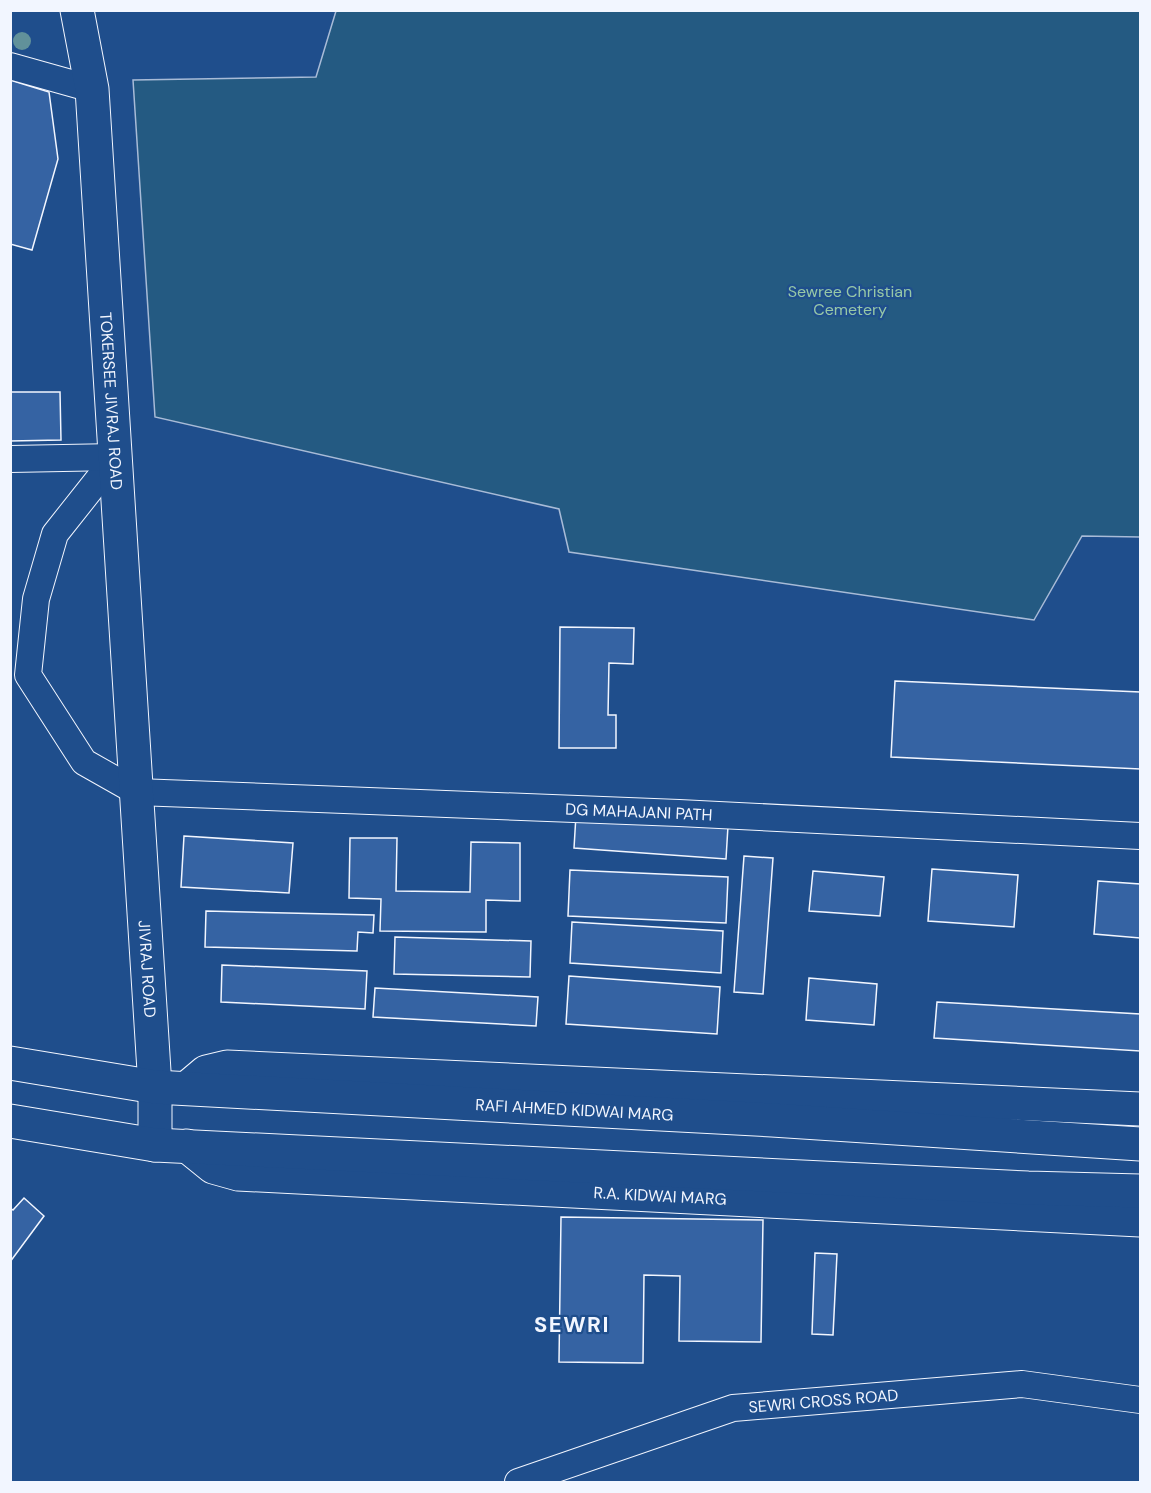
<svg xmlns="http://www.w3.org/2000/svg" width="1151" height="1493" font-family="'DM Sans',sans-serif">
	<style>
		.green { fill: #245a82; stroke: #a8bbd7; stroke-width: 1.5 }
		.building { fill: #3563a3; stroke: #f2f6ff; stroke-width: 1.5 }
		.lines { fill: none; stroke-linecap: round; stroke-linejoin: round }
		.street-casing { stroke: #f2f6ff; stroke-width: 28 }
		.secondary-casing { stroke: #f2f6ff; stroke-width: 35 }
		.primary-casing { stroke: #f2f6ff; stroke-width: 35 }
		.street { stroke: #1f4e8c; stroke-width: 26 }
		.secondary { stroke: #1f4e8c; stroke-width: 33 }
		.primary { stroke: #1f4e8c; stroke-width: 33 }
		.tree { fill: #61919a }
		.labels { text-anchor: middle; stroke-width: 4.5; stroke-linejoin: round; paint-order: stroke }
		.park-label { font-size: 16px; fill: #97c8a6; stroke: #1f4e8c }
		.street-label { font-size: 16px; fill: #f2f6ff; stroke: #1f4e8c }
		.district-label { font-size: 22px; font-weight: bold; letter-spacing: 1.5px; fill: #f2f6ff; stroke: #1f4e8c }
	</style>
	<rect width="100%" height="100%" fill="#1f4e8c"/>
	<path class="green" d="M336,11H1140V537L1082,536L1034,620L569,552L559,509L155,417L133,80L316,77Z"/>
	<g class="building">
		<path d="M10,80L49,92L58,159L32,250L10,244Z"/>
		<path d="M10,392H60L61,440L10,441Z"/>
		<path d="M560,627L634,628L633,664L609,663L608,715H616V748H559Z"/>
		<path d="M895,681L1140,692V769L891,757Z"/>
		<path d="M576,815L728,826L726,859L574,848Z"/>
		<path d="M184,836L293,843L289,893L181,887Z"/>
		<path d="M350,838H397L396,891L470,892L471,842L520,843V901L486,900V932L380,931L381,899L349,898Z"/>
		<path d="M744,856L773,858L763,994L734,992Z"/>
		<path d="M932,869L1018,875L1014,927L928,921Z"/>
		<path d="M570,870L728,877L726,923L568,916Z"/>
		<path d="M813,871L884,877L880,916L809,911Z"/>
		<path d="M1098,881L1140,884V938L1094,934Z"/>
		<path d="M206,911L374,915L373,933L358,932L357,951L205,947Z"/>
		<path d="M572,922L723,931L721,973L570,963Z"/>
		<path d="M395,937L531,941L530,977L394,974Z"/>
		<path d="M222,965L367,971L365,1009L221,1002Z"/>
		<path d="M569,976L720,987L717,1034L566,1024Z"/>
		<path d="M809,978L877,984L874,1025L806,1020Z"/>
		<path d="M375,988L538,997L536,1026L373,1017Z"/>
		<path d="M937,1002L1140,1014V1051L934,1038Z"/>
		<path d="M24,1198L44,1216L10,1262V1208L13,1210Z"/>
		<path d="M561,1217L763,1220L761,1342L679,1341L680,1276L644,1275L643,1363L559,1362Z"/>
		<path d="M815,1253L837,1254L833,1335L812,1334Z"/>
	</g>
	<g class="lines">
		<g class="street-casing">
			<g id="street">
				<path d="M10,66L92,89"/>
				<path id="s1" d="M116,457L55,534L36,599L28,675L84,762L137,792L679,813L1140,836"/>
				<path d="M10,459L116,457"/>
				<path id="s2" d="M518,1482L733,1408L1022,1384L1140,1400"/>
			</g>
		</g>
		<g class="secondary-casing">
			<g id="secondary">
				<path id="s3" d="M77,10L92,89L155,1087V1145"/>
				<path d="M187,1088L206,1072L227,1067L1140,1109"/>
				<path id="s4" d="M187,1146L213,1167L238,1174L1140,1220"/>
			</g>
		</g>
		<g class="primary-casing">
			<g id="primary">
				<path id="s5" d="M10,1063L155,1087L772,1120L1140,1144"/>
				<path d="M10,1121L155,1145L1028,1188L1140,1191"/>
			</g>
		</g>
		<use href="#street" class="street"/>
		<use href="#secondary" class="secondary"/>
		<use href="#primary" class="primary"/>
	</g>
	<circle class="tree" cx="22" cy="41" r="9"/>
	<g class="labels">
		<g class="park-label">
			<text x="850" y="297">Sewree Christian<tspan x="850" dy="18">Cemetery</tspan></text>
		</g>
		<g class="street-label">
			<text dy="6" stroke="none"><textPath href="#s3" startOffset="393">TOKERSEE JIVRAJ ROAD</textPath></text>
			<text dy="6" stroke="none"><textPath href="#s1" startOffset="909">DG MAHAJANI PATH</textPath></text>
			<text dy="6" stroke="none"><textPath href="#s3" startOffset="962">JIVRAJ ROAD</textPath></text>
			<text dy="6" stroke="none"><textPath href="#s5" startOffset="567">RAFI AHMED KIDWAI MARG</textPath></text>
			<text dy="6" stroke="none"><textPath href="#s4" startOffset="482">R.A. KIDWAI MARG</textPath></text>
			<text dy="6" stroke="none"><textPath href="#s2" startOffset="318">SEWRI CROSS ROAD</textPath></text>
		</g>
		<g class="district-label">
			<text x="572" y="1332">SEWRI</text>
		</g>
	</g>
	<rect width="1151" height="1493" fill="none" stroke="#f2f6ff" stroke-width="24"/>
</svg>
